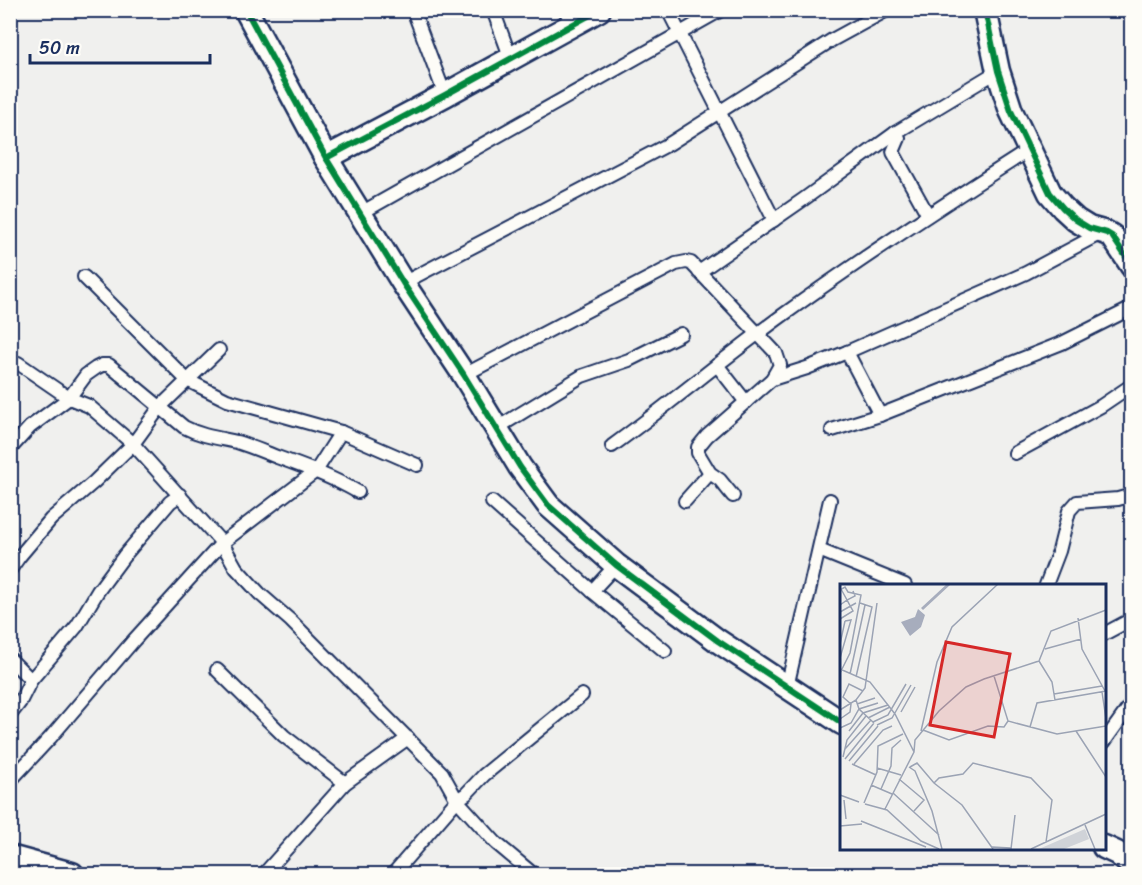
<svg xmlns="http://www.w3.org/2000/svg" width="1142" height="885" font-family="Sriracha,sans-serif">
	<style>
		.lines { fill: none; stroke-linecap: round; stroke-linejoin: round }
		.service-casing { stroke: #1b2f5e; stroke-width: 16 }
		.minor-casing { stroke: #1b2f5e; stroke-width: 27 }
		.service { stroke: #fdfcf7; stroke-width: 12 }
		.minor { stroke: #fdfcf7; stroke-width: 22 }
		.cycleway-casing { stroke: #fdfcf7; stroke-width: 10 }
		.cycleway { stroke: #00873e; stroke-width: 6 }
		.inset-river { fill: none; stroke: #a7adbd; stroke-width: 3 }
		.inset-road { fill: none; stroke: #9ba3b4; stroke-width: 1.5 }
		.view { fill: #d62828; fill-opacity: 0.15; stroke: #d62828; stroke-width: 3 }
		.inset-edge { fill: none; stroke: #1b2f5e; stroke-width: 3 }
	</style>
	<rect width="100%" height="100%" fill="#f0f0ee"/>
	<filter id="ink" filterUnits="userSpaceOnUse"><feTurbulence type="fractalNoise" baseFrequency=".0167" numOctaves="2"/><feDisplacementMap in="SourceGraphic" scale="12" xChannelSelector="R" yChannelSelector="G"/><feConvolveMatrix kernelMatrix="1 2 1 2 8 2 1 2 1" color-interpolation-filters="sRGB"/></filter>
	<g filter="url(#ink)">
		<g class="lines">
			<g class="service-casing">
				<g id="service">
					<path d="M413,10L445,95"/>
					<path d="M493,10L511,59"/>
					<path d="M566,10L571,26"/>
					<path d="M668,10L774,220"/>
					<path d="M895,133L899,138L893,152L928,215"/>
					<path d="M361,213L721,10"/>
					<path d="M1103,232L1026,273L847,352L880,415L1062,343L1132,308"/>
					<path d="M699,272L804,199L895,133L998,71"/>
					<path d="M84,277L187,380L227,400L341,432L417,465"/>
					<path d="M403,283L669,144L832,40L887,10"/>
					<path d="M18,363L69,398L89,406L133,444L222,543L236,568L260,594L291,621L442,773L457,800L496,843L533,874"/>
					<path d="M717,365L746,402"/>
					<path d="M464,375L676,264L686,262L691,263L776,353L780,365L772,379L707,436L698,447V453L710,473L720,480L733,496"/>
					<path d="M772,379L807,368L847,352"/>
					<path d="M497,428L582,376L629,360L681,334"/>
					<path d="M832,430L880,415"/>
					<path d="M612,446C670,404 725,357 783,315C863,257 946,203 1029,150"/>
					<path d="M10,449L30,427L69,398L86,375L96,368L102,365H109L184,427C201,436 218,438 237,442C250,446 264,452 277,457C305,467 332,477 358,492"/>
					<path d="M1015,453L1101,406L1132,385"/>
					<path d="M685,501L710,473"/>
					<path d="M492,502L592,591L665,651"/>
					<path d="M819,550L905,585"/>
					<path d="M10,570L19,557L51,519L94,482L133,444L160,407L219,350"/>
					<path d="M1046,585L1059,551L1069,511L1077,502L1118,499L1132,495"/>
					<path d="M592,591L616,565"/>
					<path d="M1104,634L1132,619"/>
					<path d="M10,659L31,680"/>
					<path d="M217,670L284,736L345,783"/>
					<path d="M787,687L830,500"/>
					<path d="M10,715L20,702L31,680L77,626L98,591L124,556L170,502L180,495"/>
					<path d="M1104,742L1132,703"/>
					<path d="M10,781L50,738L134,640L222,543L316,471L341,432"/>
					<path d="M264,874L345,783L408,738"/>
					<path d="M393,874L457,800L466,794L484,775L582,695"/>
				</g>
			</g>
			<g class="minor-casing">
				<g id="minor">
					<path d="M246,10L326,158L403,283L464,375L520,467L548,505L616,565L718,641L842,723"/>
					<path d="M985,10L998,71L1011,111L1050,193L1063,208L1076,220L1089,228L1107,233L1112,236L1132,266"/>
					<path d="M326,158L445,95L599,10"/>
					<path d="M1104,847L1117,853L1132,865"/>
					<path d="M10,857L72,874"/>
				</g>
			</g>
			<use href="#service" class="service"/>
			<use href="#minor" class="minor"/>
			<g class="cycleway-casing">
				<g id="cycleway">
					<path d="M246,10L326,158L403,283L464,375L520,467L548,505L616,565L718,641L842,723"/>
					<path d="M985,10L998,71L1011,111L1050,193L1063,208L1076,220L1089,228L1107,233L1112,236L1132,266"/>
					<path d="M326,158L445,95L599,10"/>
				</g>
			</g>
			<use href="#cycleway" class="cycleway"/>
		</g>
	</g>
	<g transform="translate(840 584)">
		<rect width="266" height="266" fill="#f0f0ee"/>
		<path d="M245,245L249,255L224,265H199Z" fill="#d0d3d8"/>
		<path d="M78,25L85,31L81,43L70,52L61,38L75,33Z" fill="#a7adbd"/>
		<path class="inset-river" d="M82,25L109,0"/>
		<path class="inset-road" d="M0,6L5,3L8,8L21,11L10,69L0,89M0,21L7,16L1,5M0,28L16,19M238,34L242,65L265,107M0,35L13,27L7,16L15,12L13,7M0,60L5,37M205,65L241,55M0,74L11,36L5,37M199,77L211,47L266,26M0,85L30,98L55,130L74,168L45,225M10,90L25,21M154,92L168,137L217,150L266,142M16,93L32,23L20,19M262,108L266,135M214,110L262,102M16,116L19,125L34,139M17,120L35,114M0,126L16,116L25,104L37,19M61,128L75,103M28,134L50,123M0,135L10,128L11,120L3,113L9,100L23,107M33,138L48,131L66,100M37,141L52,134L71,101M190,143L197,119L266,107M0,144L11,139L19,125L38,119M83,146L109,156L148,142L164,143L168,137M9,147L23,129L48,121M81,147L97,78L112,43L158,0M236,147L266,193M5,165L31,136M74,168L75,156L99,127L126,103L144,95L199,77L212,98L215,116M3,173L7,156L26,132M5,175L34,139M9,177L38,142M12,180L36,191M14,180L43,146L52,142M69,183L75,187L92,227L102,265M70,183L77,179L94,199L122,221L153,265M37,184L61,191M59,195L84,216L74,227M94,199L99,194L123,190L133,179L191,194L212,216L206,258M31,201L52,210M41,205L51,182L52,164L61,156M53,209L99,251M0,211L19,218M4,216L6,235M24,219L37,188L38,162L63,150M25,220L47,226L81,257L99,265M21,237L86,263M245,241L255,265M0,242L22,240M152,263L171,264M171,265L175,231M191,265L266,230"/>
		<path class="view" d="M106,58L170,70L154,153L90,141Z"/>
		<rect width="266" height="266" class="inset-edge"/>
	</g>
	<rect width="1142" height="885" fill="none" stroke="#fdfcf7" stroke-width="36"/>
	<rect x="18" y="18" width="1106" height="849" fill="none" stroke="#1b2f5e" stroke-width="2" filter="url(#ink)"/>
	<path d="M30 54v9h180v-9" fill="none" stroke="#1b2f5e" stroke-width="3"/>
	<text x="39" y="54" font-size="18" fill="#1b2f5e" stroke="#fdfcf7" stroke-width="4.5" paint-order="stroke">50 m</text>
</svg>
